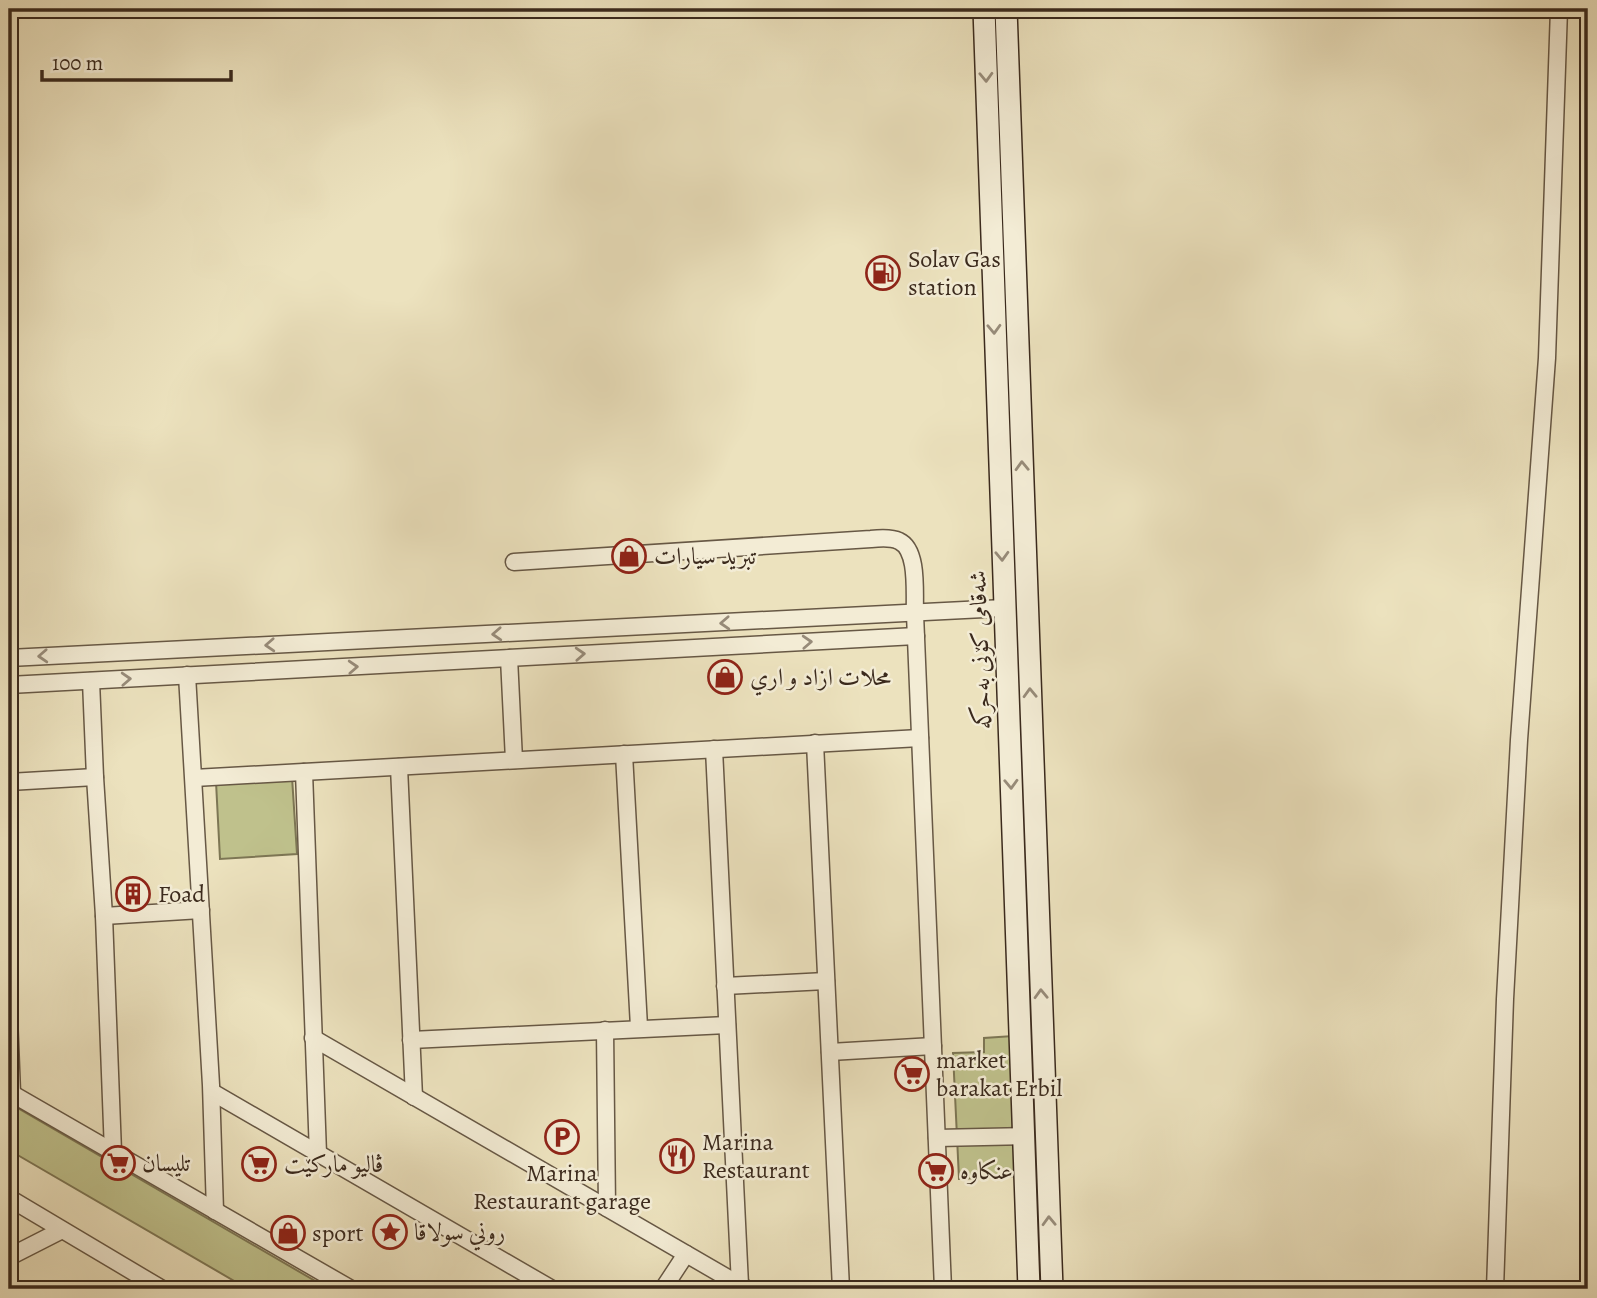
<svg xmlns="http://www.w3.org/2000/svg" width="1597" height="1298" font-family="Alegreya,Amiri,serif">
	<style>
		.green { fill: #bfc18c; stroke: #7d7654; stroke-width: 2 }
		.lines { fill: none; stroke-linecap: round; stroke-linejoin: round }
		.street-casing { stroke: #675845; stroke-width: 19 }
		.secondary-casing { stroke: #3b2a1d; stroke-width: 24 }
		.street { stroke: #f3ecd5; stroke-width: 16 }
		.secondary { stroke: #f3ecd5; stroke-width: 21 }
		.oneway { stroke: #978b79 }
		.labels { text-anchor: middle; stroke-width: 5; stroke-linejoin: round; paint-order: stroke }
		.poi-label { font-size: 24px; fill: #3b2a1d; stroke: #f3ecd5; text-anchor: start }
		.street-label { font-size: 24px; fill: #3b2a1d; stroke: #f3ecd5 }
	</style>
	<rect width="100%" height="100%" fill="#ece2be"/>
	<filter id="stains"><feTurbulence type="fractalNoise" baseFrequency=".00286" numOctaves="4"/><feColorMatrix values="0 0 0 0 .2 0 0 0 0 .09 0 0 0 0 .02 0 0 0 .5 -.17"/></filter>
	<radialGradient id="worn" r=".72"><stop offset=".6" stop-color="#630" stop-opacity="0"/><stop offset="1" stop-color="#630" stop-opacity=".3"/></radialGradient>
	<g class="green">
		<path d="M292,777L297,854L220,859L216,782Z"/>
		<path d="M1013,1036L1020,1176L959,1179L953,1053L984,1052V1038Z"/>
		<path d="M9,1103L329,1289H248L9,1150Z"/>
	</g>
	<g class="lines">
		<g class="street-casing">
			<g id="street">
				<path d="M514,562L871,539C880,538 891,537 899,541C919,550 914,594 915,614L943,1289"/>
				<path d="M9,658L1004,608"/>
				<path d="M509,658L514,760"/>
				<path d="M187,675L211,1085L215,1211"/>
				<path d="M91,681L95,777L104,916L113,1152"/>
				<path d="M9,685L916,636"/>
				<path d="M815,743L841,1289"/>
				<path d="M714,749L740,1285"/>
				<path d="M624,754L639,1027"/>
				<path d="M399,767L414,1097"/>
				<path d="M304,772L318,1154"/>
				<path d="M194,778L920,738"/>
				<path d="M9,782L95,777"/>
				<path d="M104,916L201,910"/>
				<path d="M725,986L826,981"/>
				<path d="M9,1017L12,1093"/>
				<path d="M605,1030L607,1208"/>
				<path d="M313,1038L745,1288"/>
				<path d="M411,1040L727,1025"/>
				<path d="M830,1052L933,1046"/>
				<path d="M9,1092L351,1289"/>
				<path d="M212,1092L552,1289"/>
				<path d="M937,1138L1024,1136"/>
				<path d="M9,1198L162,1289"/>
				<path d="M9,1257L62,1230"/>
				<path d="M663,1289L686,1254"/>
				<path d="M1495,1289L1505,999L1519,740L1547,358L1559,9"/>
			</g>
		</g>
		<g class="secondary-casing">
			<g id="secondary">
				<path d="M984,9L1029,1289"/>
				<path d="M1006,9L1052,1289"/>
			</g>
		</g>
		<use href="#street" class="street"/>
		<use href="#secondary" class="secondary"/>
	</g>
	<defs><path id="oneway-chevron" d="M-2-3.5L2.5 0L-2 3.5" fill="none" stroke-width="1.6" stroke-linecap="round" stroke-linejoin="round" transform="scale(1.75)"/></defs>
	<g class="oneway">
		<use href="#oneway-chevron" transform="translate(986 77) rotate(88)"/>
		<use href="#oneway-chevron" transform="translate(994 329) rotate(88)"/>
		<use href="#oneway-chevron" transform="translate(1022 466) rotate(-92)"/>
		<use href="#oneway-chevron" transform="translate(1002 556) rotate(88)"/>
		<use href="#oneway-chevron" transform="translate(725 623) rotate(177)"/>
		<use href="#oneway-chevron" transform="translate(497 634) rotate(177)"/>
		<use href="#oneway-chevron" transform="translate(807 642) rotate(-3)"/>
		<use href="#oneway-chevron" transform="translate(270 645) rotate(177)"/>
		<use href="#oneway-chevron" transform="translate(580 654) rotate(-3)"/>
		<use href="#oneway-chevron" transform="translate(43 656) rotate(177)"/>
		<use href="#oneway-chevron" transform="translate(353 667) rotate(-3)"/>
		<use href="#oneway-chevron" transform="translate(126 679) rotate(-3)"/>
		<use href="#oneway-chevron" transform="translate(1030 693) rotate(-92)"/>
		<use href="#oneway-chevron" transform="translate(1011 784) rotate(88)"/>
		<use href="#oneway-chevron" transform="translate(1041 994) rotate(-92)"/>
		<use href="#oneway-chevron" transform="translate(1049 1221) rotate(-92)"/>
	</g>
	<defs>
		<g id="fuel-ring" transform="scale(1.75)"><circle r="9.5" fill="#f3ecd5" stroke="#8f2418" stroke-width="1.5"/><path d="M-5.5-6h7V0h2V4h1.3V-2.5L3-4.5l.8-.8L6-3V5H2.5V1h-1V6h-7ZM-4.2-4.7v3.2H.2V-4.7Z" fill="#8f2418"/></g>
		<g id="shop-ring" transform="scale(1.75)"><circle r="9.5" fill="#f3ecd5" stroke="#8f2418" stroke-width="1.5"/><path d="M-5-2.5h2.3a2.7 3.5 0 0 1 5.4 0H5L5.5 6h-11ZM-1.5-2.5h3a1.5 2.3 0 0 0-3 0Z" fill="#8f2418"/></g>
		<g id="building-ring" transform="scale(1.75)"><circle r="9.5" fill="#f3ecd5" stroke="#8f2418" stroke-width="1.5"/><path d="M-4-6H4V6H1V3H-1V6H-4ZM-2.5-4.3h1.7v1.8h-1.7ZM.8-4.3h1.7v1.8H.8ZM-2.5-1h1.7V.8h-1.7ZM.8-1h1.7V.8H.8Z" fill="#8f2418"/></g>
		<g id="supermarket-ring" transform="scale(1.75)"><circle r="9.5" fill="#f3ecd5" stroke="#8f2418" stroke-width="1.5"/><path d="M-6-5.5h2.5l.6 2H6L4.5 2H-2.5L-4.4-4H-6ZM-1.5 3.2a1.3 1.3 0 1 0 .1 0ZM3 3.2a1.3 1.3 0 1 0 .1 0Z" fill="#8f2418"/></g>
		<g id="parking-ring" transform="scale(1.75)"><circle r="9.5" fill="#f3ecd5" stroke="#8f2418" stroke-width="1.5"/><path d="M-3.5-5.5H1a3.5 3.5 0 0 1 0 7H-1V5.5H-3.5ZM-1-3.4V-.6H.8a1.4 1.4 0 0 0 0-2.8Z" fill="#8f2418"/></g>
		<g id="restaurant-ring" transform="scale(1.75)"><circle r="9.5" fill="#f3ecd5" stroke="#8f2418" stroke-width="1.5"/><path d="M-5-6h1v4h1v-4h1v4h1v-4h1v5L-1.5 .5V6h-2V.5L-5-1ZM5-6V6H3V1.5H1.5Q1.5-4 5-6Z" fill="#8f2418"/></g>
		<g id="sight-ring" transform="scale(1.75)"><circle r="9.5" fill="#f3ecd5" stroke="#8f2418" stroke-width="1.5"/><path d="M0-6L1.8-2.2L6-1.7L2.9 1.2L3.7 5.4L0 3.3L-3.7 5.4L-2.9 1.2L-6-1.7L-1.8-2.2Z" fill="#8f2418"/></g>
	</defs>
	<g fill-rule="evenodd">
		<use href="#fuel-ring" x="883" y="273"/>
		<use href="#shop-ring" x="629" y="556"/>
		<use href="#shop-ring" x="725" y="677"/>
		<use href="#building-ring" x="133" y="894"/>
		<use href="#supermarket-ring" x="912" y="1074"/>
		<use href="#parking-ring" x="562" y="1137"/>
		<use href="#restaurant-ring" x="677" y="1156"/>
		<use href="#supermarket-ring" x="118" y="1163"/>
		<use href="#supermarket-ring" x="259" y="1164"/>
		<use href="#supermarket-ring" x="936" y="1171"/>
		<use href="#sight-ring" x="390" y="1232"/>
		<use href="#shop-ring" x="288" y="1233"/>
	</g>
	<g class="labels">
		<g class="poi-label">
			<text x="908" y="267">Solav Gas<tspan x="908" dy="28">station</tspan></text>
			<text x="654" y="564">تبريد سيارات</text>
			<text x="750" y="685">محلات ازاد و اري</text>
			<text x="158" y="902">Foad</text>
			<text x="936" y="1068">market<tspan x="936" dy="28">barakat Erbil</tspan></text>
			<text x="702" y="1150">Marina<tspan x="702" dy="28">Restaurant</tspan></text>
			<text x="142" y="1171">تليسان</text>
			<text x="284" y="1172">ڤالیو مارکێت</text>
			<text x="960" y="1179">عنكاوه</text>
			<text x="562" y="1181" text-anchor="middle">Marina<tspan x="562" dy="28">Restaurant garage</tspan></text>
			<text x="414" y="1240">روني سولاقا</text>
			<text x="312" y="1241">sport</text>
		</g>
		<g class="street-label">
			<text transform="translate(980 650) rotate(-92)" y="8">شەقامی کۆنی بەحرکە</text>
		</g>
	</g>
	<rect width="1597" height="1298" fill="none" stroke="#ece2be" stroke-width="35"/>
	<rect x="10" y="10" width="1576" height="1277" fill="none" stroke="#3b2a1d" stroke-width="3.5"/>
	<rect x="18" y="18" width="1562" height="1263" fill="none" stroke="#3b2a1d" stroke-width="2"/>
	<path d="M42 70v10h189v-10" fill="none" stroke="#3b2a1d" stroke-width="3.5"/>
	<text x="52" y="70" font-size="21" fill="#3b2a1d" stroke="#f3ecd5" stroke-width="5" paint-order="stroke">100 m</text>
	<rect width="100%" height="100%" filter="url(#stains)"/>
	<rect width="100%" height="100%" fill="url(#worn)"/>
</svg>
